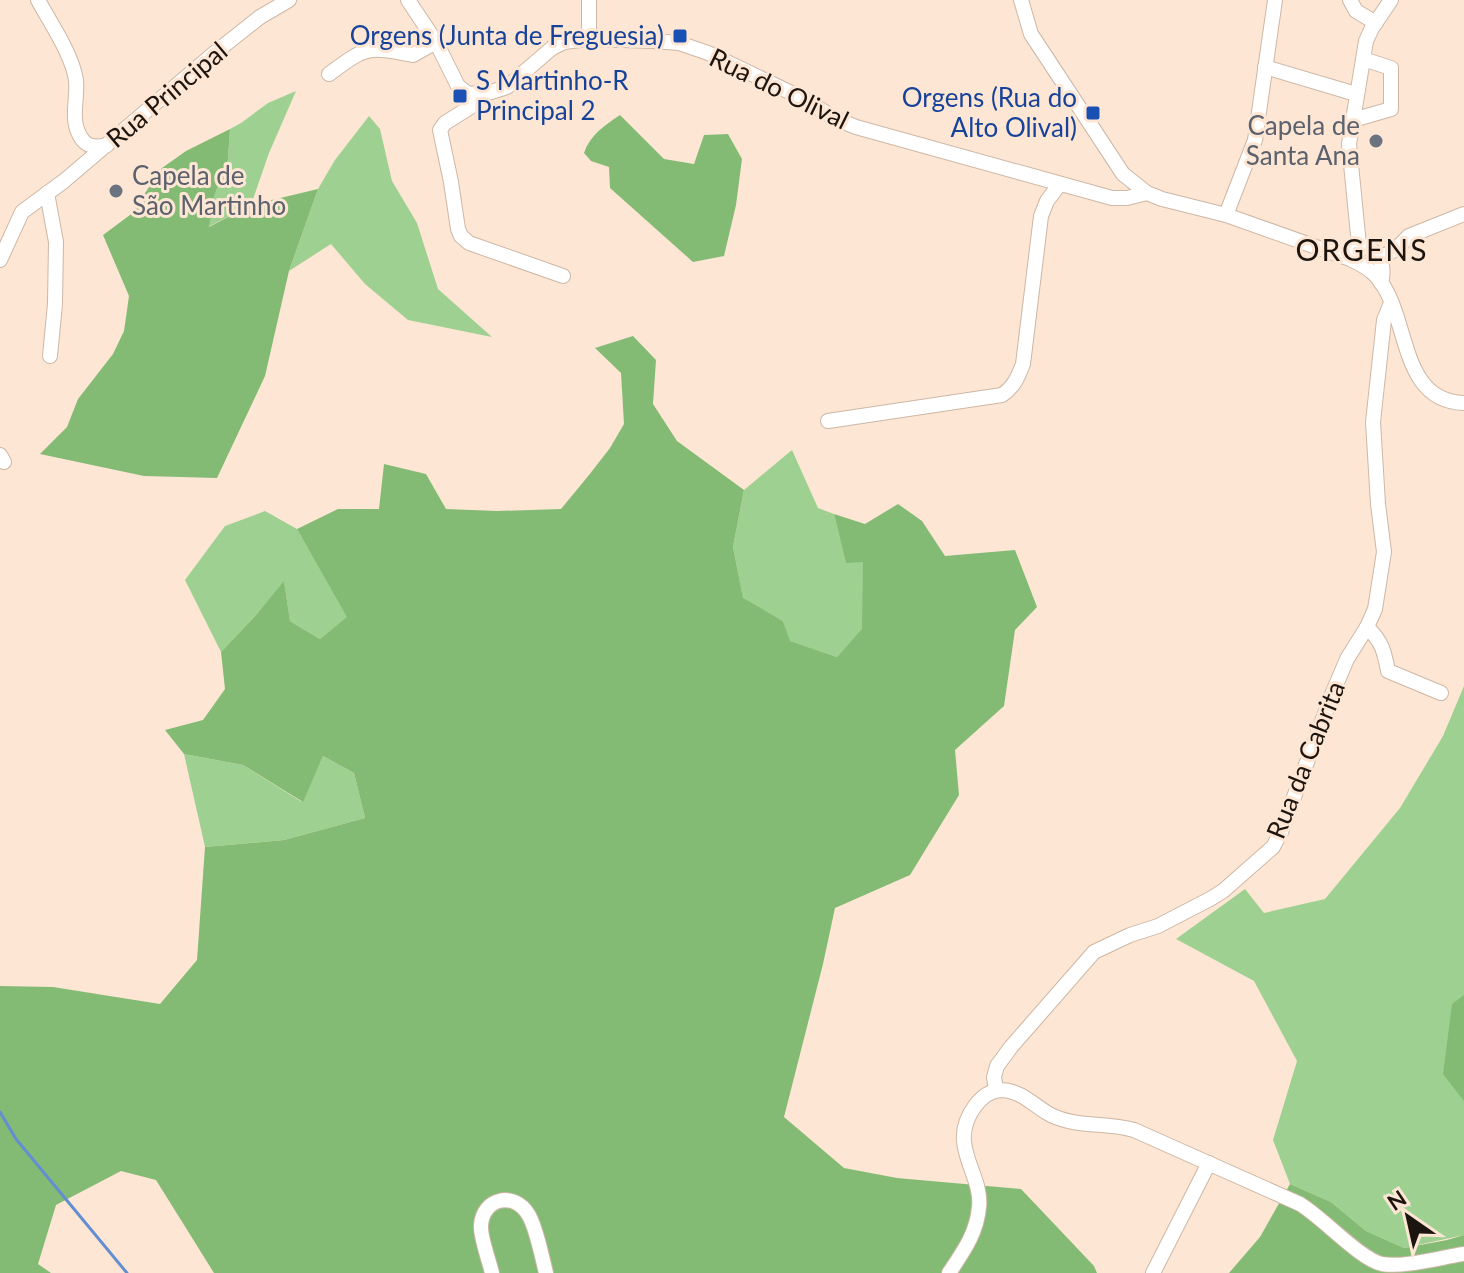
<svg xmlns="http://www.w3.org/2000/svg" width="1464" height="1273" font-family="Lato,sans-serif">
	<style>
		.green { fill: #9ed191 }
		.forest { fill: #83bb75 }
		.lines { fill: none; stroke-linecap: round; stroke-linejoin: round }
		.stream { stroke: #638ed2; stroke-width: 3 }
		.minor-casing { stroke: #cdb7a5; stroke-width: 16 }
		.minor { stroke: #fff; stroke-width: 14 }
		.transit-dot { fill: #1a4fb4; stroke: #fee6d4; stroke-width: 3 }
		.worship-dot { fill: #6b7280; stroke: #fee6d4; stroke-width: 3 }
		.labels { text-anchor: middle; stroke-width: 6; stroke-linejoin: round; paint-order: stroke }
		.transit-label { font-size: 26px; fill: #164399; stroke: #fee6d4; text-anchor: end }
		.street-label { font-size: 26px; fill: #1c140e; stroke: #fee6d4 }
		.worship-label { font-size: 26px; fill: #5b616d; stroke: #fee6d4; text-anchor: end }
		.quarter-label { font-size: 30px; letter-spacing: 2px; fill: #1c140e; stroke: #fee6d4 }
	</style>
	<rect width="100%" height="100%" fill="#fee6d4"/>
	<g class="green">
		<path d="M296,91L269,153L251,205L208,227L214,197L228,159L230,129L241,123L268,103Z"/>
		<path d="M369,116L380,129L392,181L417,223L438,289L492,337L408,320L365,284L331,244L289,271L318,189L335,160Z"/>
		<path d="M792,450L818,508L834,514L846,562H863V629L837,657L789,641L783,621L743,599L733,547L744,490Z"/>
		<path d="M265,511L297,529L348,617L320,639L290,621L284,582L256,615L221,652L185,580L225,526Z"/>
		<path d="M1464,686V1235L1404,1248L1366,1231L1331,1202L1290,1184L1273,1140L1297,1061L1254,981L1176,939L1245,889L1264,913L1325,899L1400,808L1443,736Z"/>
		<path d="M184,754L243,765L302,802L323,756L354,773L365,818L284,840L205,847Z"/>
	</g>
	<g class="forest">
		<path d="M620,115L664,159L694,164L704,135L728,134L742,159L736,205L724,256L693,262L610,188L609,167L591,161L584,153C590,135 605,125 620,115Z"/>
		<path d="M230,129L228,159L214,197L209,227L251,205L318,189L289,271L265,376L217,478L144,476L40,454L67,427L78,399L113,354L124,331L129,296L103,235L130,215L162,168L186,151Z"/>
		<path d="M633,336L656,360L653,404L677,441L744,490L733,547L743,598L783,621L790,641L837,657L862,629L863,562L846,563L834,514L865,524L898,504L922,521L945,556L1015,550L1037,607L1015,630L1004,706L955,750L959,795L910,875L835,908L823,964L784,1117L844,1168L897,1178L1021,1189L1094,1266L1097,1273H214L156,1180L121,1171L56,1205L38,1264L51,1273H0V986L53,987L160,1004L197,960L205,847L284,840L365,818L354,773L323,756L303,802L243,765L184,754L165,730L203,720L225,689L221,652L256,615L284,581L290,621L320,639L347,617L297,529L338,509H379L384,464L426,474L446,509L497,511L561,509L589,475L610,448L624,424L621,373L595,348Z"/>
		<path d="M1464,995V1101L1443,1074L1452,1004Z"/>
		<path d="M1290,1184L1331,1202L1366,1231L1404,1248L1447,1240L1464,1235V1273H1229L1260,1237Z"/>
	</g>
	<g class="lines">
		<path class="stream" d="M0,1112L16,1139L127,1273"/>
		<g class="minor-casing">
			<g id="minor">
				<path d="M38,0C51,24 72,54 76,80C78,98 70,119 80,136C86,147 95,148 107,145"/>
				<path d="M408,0L436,42L458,86L468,94L491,92L507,87L552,48L564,42L589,39L653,41L679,43L708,53L806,100L834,118L856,127L1112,198H1127L1147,193"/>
				<path d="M589,0V39"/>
				<path d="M1021,0L1031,34L1123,174L1147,193L1162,199L1226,215L1350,259C1359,263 1369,268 1376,276C1411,314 1397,401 1464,403"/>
				<path d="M1350,0L1356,11L1376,23"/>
				<path d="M1363,59L1391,68V109L1353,120L1366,41L1372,28L1391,0"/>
				<path d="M1265,67L1356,94"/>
				<path d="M329,74C367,46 367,46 413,55L436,42"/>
				<path d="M480,94L472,106L445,123L440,130L451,182L458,229L461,236L469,243L563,276"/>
				<path d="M1353,120L1349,144L1359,245"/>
				<path d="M47,193L56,242L55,304L50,356"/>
				<path d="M1226,215L1255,140L1275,0"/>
				<path d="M1351,246C1374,243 1387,261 1381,283"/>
				<path d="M1380,258L1396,249L1409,236L1464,214"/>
				<path d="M0,260L22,212L64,181L212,55L260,17L289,0"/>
				<path d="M828,421L1002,395C1014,387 1018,377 1023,364L1041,216L1047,201L1059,185"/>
				<path d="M0,455L4,462"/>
				<path d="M1367,627C1382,642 1384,650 1388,671L1441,693"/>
				<path d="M996,1090L994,1077L997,1066L1011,1047L1094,952L1130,935L1158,926L1210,899L1223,891L1273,847L1281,832L1333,692L1347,659L1367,627L1375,609L1384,552L1378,504L1373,422L1384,320L1391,303"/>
				<path d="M492,1273C489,1260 480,1237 481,1225C483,1198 514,1191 528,1214C536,1226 542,1257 546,1273"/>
				<path d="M949,1273C963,1252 977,1233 979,1207C983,1173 946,1145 975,1106C981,1098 990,1091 1000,1090C1021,1090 1033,1105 1049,1114C1075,1128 1107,1122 1134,1130L1300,1204C1323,1218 1360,1259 1382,1264C1403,1268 1442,1257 1464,1254"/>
				<path d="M1153,1273L1209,1163"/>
			</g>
		</g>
		<use href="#minor" class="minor"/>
	</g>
	<g class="transit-dot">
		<rect x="672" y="28" width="16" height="16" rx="4"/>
		<rect x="452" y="88" width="16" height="16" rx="4"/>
		<rect x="1085" y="105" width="16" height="16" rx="4"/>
	</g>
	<g class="worship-dot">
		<circle cx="1376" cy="141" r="8"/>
		<circle cx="116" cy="191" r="8"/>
	</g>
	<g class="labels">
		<g class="transit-label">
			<text x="664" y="45">Orgens (Junta de Freguesia)</text>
			<text x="476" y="90" text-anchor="start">S Martinho-R<tspan x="476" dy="30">Principal 2</tspan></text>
			<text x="1077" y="107">Orgens (Rua do<tspan x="1077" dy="30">Alto Olival)</tspan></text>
		</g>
		<g class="street-label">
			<text transform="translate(779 89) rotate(26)" y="9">Rua do Olival</text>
			<text transform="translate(167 95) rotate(-40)" y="9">Rua Principal</text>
			<text transform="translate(1306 760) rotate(-68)" y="9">Rua da Cabrita</text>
		</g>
		<g class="worship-label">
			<text x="1360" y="135">Capela de<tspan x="1360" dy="30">Santa Ana</tspan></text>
			<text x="132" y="185" text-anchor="start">Capela de<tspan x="132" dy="30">São Martinho</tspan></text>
		</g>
		<g class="quarter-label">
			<text x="1362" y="261">ORGENS</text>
		</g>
	</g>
	<g transform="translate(1408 1217) rotate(326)" stroke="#fee6d4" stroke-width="6" paint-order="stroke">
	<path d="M0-6L14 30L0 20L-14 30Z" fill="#1c140e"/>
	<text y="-12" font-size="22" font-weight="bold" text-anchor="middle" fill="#1c140e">N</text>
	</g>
</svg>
